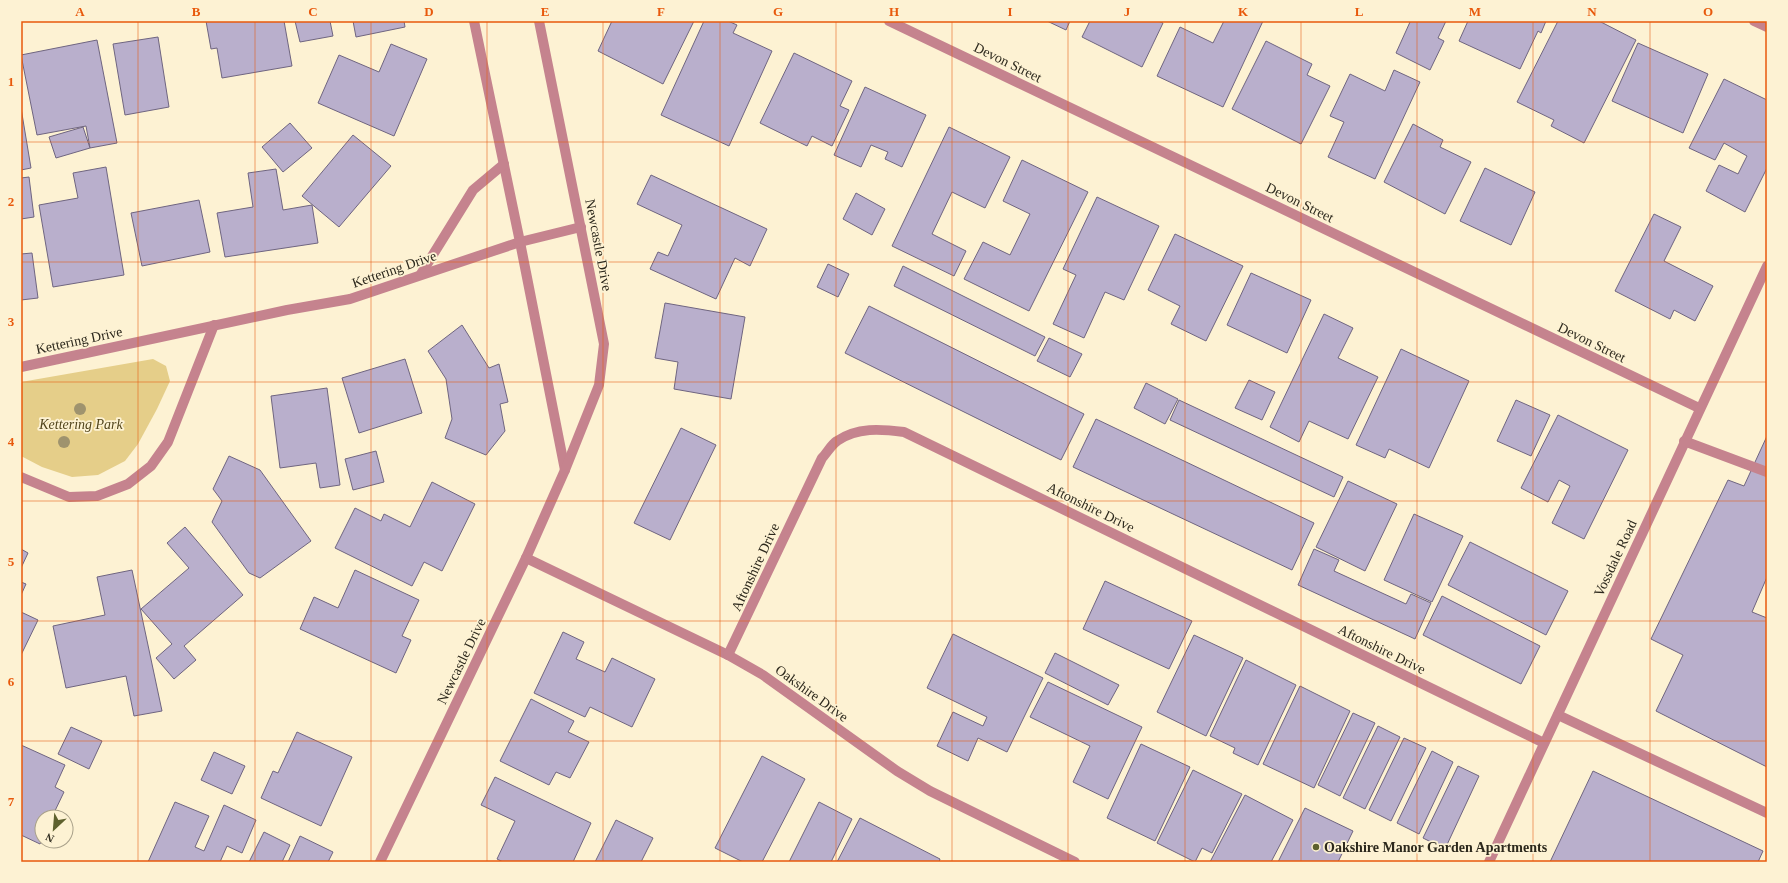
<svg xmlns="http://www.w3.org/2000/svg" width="1788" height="883" font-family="'Times New Roman',serif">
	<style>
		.green { fill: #e5ce89 }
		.building { fill: #b9afcc; stroke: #6f6580 }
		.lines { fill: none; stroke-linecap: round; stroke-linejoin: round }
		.minor { stroke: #c5838e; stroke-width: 10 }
		.tree { fill: #9f936e }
		.grid { fill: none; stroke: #e8590c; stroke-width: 1; stroke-opacity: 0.55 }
		.poi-dot { fill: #5e612e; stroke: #fdf2d3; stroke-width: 1.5 }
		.labels { text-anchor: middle; stroke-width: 3.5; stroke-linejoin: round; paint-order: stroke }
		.street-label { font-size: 14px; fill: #2c281c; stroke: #fdf2d3 }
		.park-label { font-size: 14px; font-style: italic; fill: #52451c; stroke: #fdf2d3 }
		.poi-label { font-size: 14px; font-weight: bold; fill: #2c281c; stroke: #fdf2d3; text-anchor: start }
		.neatline { fill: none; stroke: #e8590c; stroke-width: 1.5 }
		.grid-label { font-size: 13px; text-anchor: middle; font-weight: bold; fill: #e8590c }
	</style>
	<rect width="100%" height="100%" fill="#fdf2d3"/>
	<path class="green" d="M153,359L166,366L170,381L157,409L138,444L125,461L98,475L72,477L42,467L21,456V382Z"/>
	<g class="building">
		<path d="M206,21H284L292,66L222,78L217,48L211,49Z"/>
		<path d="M295,21H330L333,36L300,42Z"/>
		<path d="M353,21H404L405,27L356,37Z"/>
		<path d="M612,21H694L663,84L598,51Z"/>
		<path d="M704,21H728L737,25L733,33L772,51L729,146L661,115Z"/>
		<path d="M1047,21H1070L1066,30Z"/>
		<path d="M1090,21H1158L1163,23L1142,67L1082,37Z"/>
		<path d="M1224,21H1263L1223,107L1157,76L1180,27L1213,43Z"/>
		<path d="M1407,21H1446L1438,38L1444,41L1430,70L1396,53L1410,22Z"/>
		<path d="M1468,21H1546L1541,33L1538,31L1520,69L1459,41Z"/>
		<path d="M1558,21H1599L1636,40L1584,143L1551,126L1554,120L1517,102Z"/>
		<path d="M158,37L169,107L125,115L113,44Z"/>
		<path d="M97,40L117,143L90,148L86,126L37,135L21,55Z"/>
		<path d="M1266,41L1312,64L1307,75L1330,86L1301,144L1232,109Z"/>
		<path d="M1638,43L1708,74L1683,133L1612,101Z"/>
		<path d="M391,44L427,59L394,136L318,103L339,55L379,72Z"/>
		<path d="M794,53L852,81L840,106L849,110L832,146L812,136L807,146L760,123Z"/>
		<path d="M1394,70L1420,82L1375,179L1328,157L1344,122L1330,116L1350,74L1385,91Z"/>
		<path d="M1724,79L1767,100V168L1745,212L1706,191L1719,165L1738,174L1747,156L1724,143L1715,160L1689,148Z"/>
		<path d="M865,87L926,115L902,167L885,159L888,152L871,145L861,167L834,155Z"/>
		<path d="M21,108L31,168L21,170Z"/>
		<path d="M290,123L312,148L283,172L262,147Z"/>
		<path d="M1413,124L1443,140L1440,147L1471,162L1445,214L1384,182Z"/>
		<path d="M83,127L90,148L56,158L49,137Z"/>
		<path d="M949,127L1010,157L985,208L952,192L932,234L966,251L954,276L892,246Z"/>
		<path d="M353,135L391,166L339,227L302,196Z"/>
		<path d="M1022,160L1088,192L1029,311L964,279L983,242L1010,255L1030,214L1003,201Z"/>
		<path d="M106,167L124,275L53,287L39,205L78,198L73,173Z"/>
		<path d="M1485,168L1535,192L1511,245L1460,221Z"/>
		<path d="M276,169L283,210L312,205L318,243L225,257L217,213L253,207L248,173Z"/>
		<path d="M651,175L767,229L750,266L735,258L716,299L650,269L658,252L668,256L682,225L637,204Z"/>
		<path d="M29,177L34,217L21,219V178Z"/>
		<path d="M856,193L885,209L872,235L843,219Z"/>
		<path d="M1097,197L1159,226L1124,300L1105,292L1084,338L1053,324L1076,275L1063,269Z"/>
		<path d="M199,200L210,252L142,266L131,213Z"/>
		<path d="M1654,214L1681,227L1664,261L1713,286L1695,321L1674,310L1670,319L1615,291Z"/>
		<path d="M1175,234L1243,266L1206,341L1171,324L1180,306L1148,290Z"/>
		<path d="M32,253L38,298L21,300V254Z"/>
		<path d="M828,264L849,274L838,297L817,287Z"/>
		<path d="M903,266L1045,337L1035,356L894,286Z"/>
		<path d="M1251,273L1311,300L1287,353L1227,325Z"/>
		<path d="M665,303L745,317L731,399L674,389L678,362L655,358Z"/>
		<path d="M869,306L1084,414L1061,460L845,353Z"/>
		<path d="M1324,314L1353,328L1338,358L1378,377L1348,439L1309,421L1299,442L1270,427Z"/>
		<path d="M462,325L489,368L499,364L508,402L500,404L505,431L486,455L445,438L452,419L446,379L428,351Z"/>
		<path d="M1049,338L1082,354L1070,377L1037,361Z"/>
		<path d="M1401,349L1469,381L1429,468L1389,449L1385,458L1356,445Z"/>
		<path d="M405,359L422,413L359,433L342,378Z"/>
		<path d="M1249,380L1275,392L1262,420L1235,408Z"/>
		<path d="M1146,383L1178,399L1165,424L1134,408Z"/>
		<path d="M327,388L340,485L320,488L316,463L280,468L271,396Z"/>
		<path d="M1179,400L1343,477L1334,497L1170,420Z"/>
		<path d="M1516,400L1550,415L1531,456L1497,441Z"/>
		<path d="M1558,415L1628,450L1584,539L1552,523L1570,486L1559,480L1548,502L1521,488Z"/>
		<path d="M1096,419L1314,523L1292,570L1073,467Z"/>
		<path d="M681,428L716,445L670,540L634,523Z"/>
		<path d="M1767,436V577L1752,612L1767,618V767L1656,711L1683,655L1651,639L1728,480L1744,486Z"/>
		<path d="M376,451L384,482L353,490L345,459Z"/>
		<path d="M229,456L260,470L311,541L260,578L249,573L212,522L222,501L213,489Z"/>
		<path d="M1348,481L1397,504L1365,571L1316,547Z"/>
		<path d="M432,482L475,504L442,571L424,562L412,586L335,548L355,508L381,521L384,514L410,527Z"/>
		<path d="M1414,514L1463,536L1432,602L1384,580Z"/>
		<path d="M185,527L243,595L184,646L196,660L174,679L156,658L172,644L141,609L189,568L167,543Z"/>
		<path d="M1470,542L1568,591L1546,635L1448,585Z"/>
		<path d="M21,549L28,553L21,568Z"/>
		<path d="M1314,549L1339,560L1334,571L1406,604L1411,594L1431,603L1415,639L1298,585Z"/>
		<path d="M132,570L162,711L134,716L126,676L66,688L53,626L105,615L97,577Z"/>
		<path d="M355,570L419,600L402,636L411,640L396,673L300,629L314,597L338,608Z"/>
		<path d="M1105,581L1192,621L1169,669L1083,629Z"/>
		<path d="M21,582L26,584L21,595Z"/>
		<path d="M1442,596L1540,646L1521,684L1423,635Z"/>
		<path d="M21,612L38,620L21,655Z"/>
		<path d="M563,632L584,642L576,659L605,672L612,658L655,679L632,727L590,707L585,717L534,693Z"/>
		<path d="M953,634L1043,678L1007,752L978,738L968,761L937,746L953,712L983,726L987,717L927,688Z"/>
		<path d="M1194,635L1243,658L1206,736L1157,712Z"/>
		<path d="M1055,653L1119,685L1108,705L1045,673Z"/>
		<path d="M1246,660L1296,685L1258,765L1233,753L1235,748L1210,736Z"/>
		<path d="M1048,682L1142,727L1108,799L1073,782L1090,746L1030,717Z"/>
		<path d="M1300,686L1350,711L1314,788L1263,764Z"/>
		<path d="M531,699L574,721L568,732L589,742L570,778L556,772L549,785L500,761Z"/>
		<path d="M1353,713L1375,723L1340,796L1318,785Z"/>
		<path d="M1378,726L1400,737L1365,809L1343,798Z"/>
		<path d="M71,727L102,741L89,769L58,754Z"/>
		<path d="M297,732L352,757L321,826L261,798L273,771L278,773Z"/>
		<path d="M1404,738L1426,748L1391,821L1369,810Z"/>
		<path d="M1141,744L1190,767L1155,841L1107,818Z"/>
		<path d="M21,745L65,765L55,787L64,792L52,817H42V839L40,844L21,835Z"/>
		<path d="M1432,751L1453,762L1419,834L1397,823Z"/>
		<path d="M214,752L245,766L232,794L201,780Z"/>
		<path d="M762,756L805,779L762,862H743L715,848Z"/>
		<path d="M1458,766L1479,776L1445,849L1423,838Z"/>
		<path d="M1193,770L1242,794L1212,853L1202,848L1195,862L1157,843Z"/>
		<path d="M1593,771L1763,851L1758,862H1550Z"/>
		<path d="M495,777L591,823L573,862H503L497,859L515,821L481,805Z"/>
		<path d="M1245,795L1293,820L1271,862H1210Z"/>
		<path d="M175,802L209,816L195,847L204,851L224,805L256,820L242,853L227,846L220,862H148Z"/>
		<path d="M819,802L852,819L831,862H789Z"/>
		<path d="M1305,808L1353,831L1338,862H1278Z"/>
		<path d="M860,818L940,859L939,862H837Z"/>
		<path d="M616,820L653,838L641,862H595Z"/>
		<path d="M264,832L290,845L282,862H249Z"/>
		<path d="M300,836L333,852L328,862H288Z"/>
	</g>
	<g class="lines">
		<g class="minor">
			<path d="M474,21L520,242L565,470"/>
			<path d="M889,21L1699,408"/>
			<path d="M1754,21L1767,27"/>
			<path d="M421,274L473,190L504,164"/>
			<path d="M21,367L287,310L350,299L520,242L581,227"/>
			<path d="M1684,441L1767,472"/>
			<path d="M21,477L69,497L97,496L128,484L151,466L168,442L214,325"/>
			<path d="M526,558L728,655L763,675L897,771L930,791L1075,862"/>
			<path d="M728,655L822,458C827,453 831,445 837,441C857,427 881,429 904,432L1544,743"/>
			<path d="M1558,715L1767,813"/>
			<path d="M380,862L526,558L565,470L599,385L604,344L539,21"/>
			<path d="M1489,862L1767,266"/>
		</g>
	</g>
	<g class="tree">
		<circle cx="80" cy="409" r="6"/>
		<circle cx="64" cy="442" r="6"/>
	</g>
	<path class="grid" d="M138,21V862M255,21V862M371,21V862M487,21V862M603,21V862M720,21V862M836,21V862M952,21V862M1068,21V862M1185,21V862M1301,21V862M1417,21V862M1533,21V862M1650,21V862M21,142H1767M21,262H1767M21,382H1767M21,501H1767M21,621H1767M21,741H1767"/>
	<circle class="poi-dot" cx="1316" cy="847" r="4"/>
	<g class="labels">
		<g class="street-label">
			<text transform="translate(1008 62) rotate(26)" y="5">Devon Street</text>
			<text transform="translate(1300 202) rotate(26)" y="5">Devon Street</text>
			<text transform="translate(599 245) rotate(79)" y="5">Newcastle Drive</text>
			<text transform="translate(394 269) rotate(-19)" y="5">Kettering Drive</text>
			<text transform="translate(79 340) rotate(-12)" y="5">Kettering Drive</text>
			<text transform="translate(1592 342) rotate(26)" y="5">Devon Street</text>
			<text transform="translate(1091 507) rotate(26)" y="5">Aftonshire Drive</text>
			<text transform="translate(1615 558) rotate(-65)" y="5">Vossdale Road</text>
			<text transform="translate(755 567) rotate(-65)" y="5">Aftonshire Drive</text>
			<text transform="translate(1382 649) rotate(26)" y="5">Aftonshire Drive</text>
			<text transform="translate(461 661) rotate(-64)" y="5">Newcastle Drive</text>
			<text transform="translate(812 693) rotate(36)" y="5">Oakshire Drive</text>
		</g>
		<g class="park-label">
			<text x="81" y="429">Kettering Park</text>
		</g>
		<g class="poi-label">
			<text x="1324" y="852">Oakshire Manor Garden Apartments</text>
		</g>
	</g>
	<rect width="1788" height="883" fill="none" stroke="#fdf2d3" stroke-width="44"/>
	<g transform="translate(54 829) rotate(206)"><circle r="19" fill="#fdf2d3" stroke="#a9a18a"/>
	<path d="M0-3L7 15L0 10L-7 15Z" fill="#5e612e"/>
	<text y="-6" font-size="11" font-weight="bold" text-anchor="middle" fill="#2c281c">N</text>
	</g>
	<rect x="22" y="22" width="1744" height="839" class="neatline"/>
	<g class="grid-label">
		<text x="80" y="16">A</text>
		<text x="196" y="16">B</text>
		<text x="313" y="16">C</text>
		<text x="429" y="16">D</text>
		<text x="545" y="16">E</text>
		<text x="661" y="16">F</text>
		<text x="778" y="16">G</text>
		<text x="894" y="16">H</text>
		<text x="1010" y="16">I</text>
		<text x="1127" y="16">J</text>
		<text x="1243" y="16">K</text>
		<text x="1359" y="16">L</text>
		<text x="1475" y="16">M</text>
		<text x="1592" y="16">N</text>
		<text x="1708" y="16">O</text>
		<text x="11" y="86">1</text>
		<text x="11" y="206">2</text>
		<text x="11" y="326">3</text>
		<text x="11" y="446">4</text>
		<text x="11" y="566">5</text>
		<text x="11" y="686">6</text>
		<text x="11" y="806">7</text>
	</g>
</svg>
